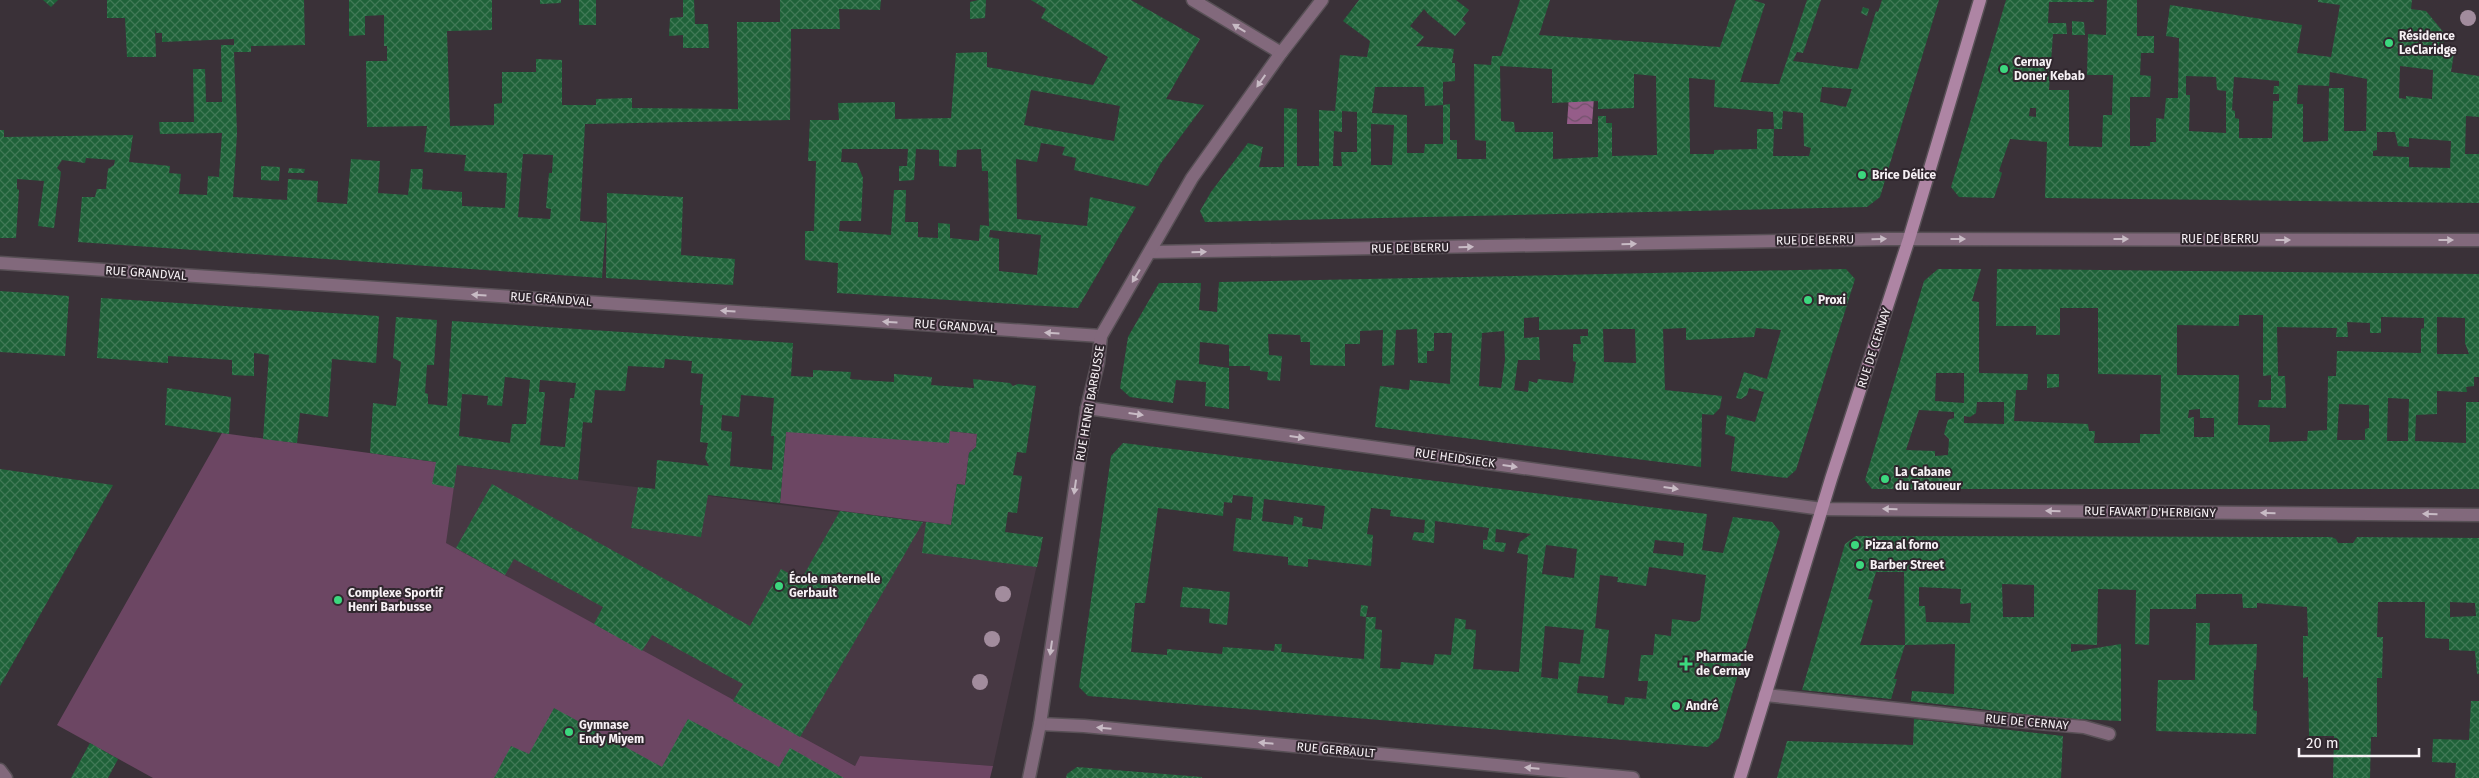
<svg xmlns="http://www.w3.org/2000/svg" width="2479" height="778" font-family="'Fira Sans',sans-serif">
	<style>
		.built { fill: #473843 }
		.garden { fill: #6c4663 }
		.water { fill: url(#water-waves) }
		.building { fill: url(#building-cross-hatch); fill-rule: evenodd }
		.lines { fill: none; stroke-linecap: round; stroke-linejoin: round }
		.service-casing { stroke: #585056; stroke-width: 15 }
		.minor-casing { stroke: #585056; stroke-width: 15 }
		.secondary-casing { stroke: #585056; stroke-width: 15 }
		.service { stroke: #82697c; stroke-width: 12 }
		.minor { stroke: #82697c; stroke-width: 12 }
		.secondary { stroke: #ae85a4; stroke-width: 12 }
		.tree { fill: #a28c9d }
		.oneway { fill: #c8bbc5 }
		.poi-dot { fill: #3cd77e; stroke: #30272e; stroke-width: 2 }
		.labels { text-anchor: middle; stroke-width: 4; stroke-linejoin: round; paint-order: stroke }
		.poi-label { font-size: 12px; font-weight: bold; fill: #f7f1f5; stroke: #30272e; text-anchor: start }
		.street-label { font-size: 12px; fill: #f7f1f5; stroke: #30272e }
	</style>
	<defs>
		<pattern id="water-waves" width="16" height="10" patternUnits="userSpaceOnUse" patternTransform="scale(1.25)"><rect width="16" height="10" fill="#955d89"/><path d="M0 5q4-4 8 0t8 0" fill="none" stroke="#70526a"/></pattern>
		<pattern id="building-cross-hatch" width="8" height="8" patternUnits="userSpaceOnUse" patternTransform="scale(1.25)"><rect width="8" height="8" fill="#1f6239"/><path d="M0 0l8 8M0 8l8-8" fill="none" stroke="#407956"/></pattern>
	</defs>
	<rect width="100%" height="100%" fill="#3a3138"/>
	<path class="built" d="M457,465L1043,537L993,766L860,756L855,766L445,543Z"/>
	<g class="garden">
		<path d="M950,431L977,434L976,447L969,453L965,485L957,484L951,525L780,503L786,432Z"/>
		<path d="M222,433L457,465L446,543L855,766L860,756L993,766L990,778H153L57,725Z"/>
	</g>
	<path class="water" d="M1570,81L1595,84L1592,124H1567Z"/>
	<g class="building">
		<path d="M43,0H58L51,7Z"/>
		<path d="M107,0H304L305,45L251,46V52H234L237,133L233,197L287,200L288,179L318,181L317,202L347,204L351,159L380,161L378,193L408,195L411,169H423L422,189L462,192V206L505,208L507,173L464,171L466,155L424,152L427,126L367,127L366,61H387V46H384V15L365,16V35L349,36V0H492V30L447,31L450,126L494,125V104L502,103V72H536V59L562,60V105H596V99L632,98V108L738,109L737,22H780V0H881L880,10L839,9L840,29H791L790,120L585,124L580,221L606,223L602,278L78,242L82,197H95L97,189H106L108,169L114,165L115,160L86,158L85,163L62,160L57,168L61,172L54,228L38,226L44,181L17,179V189L19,190L16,238H0V130H4V137L133,135L129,162L170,166L169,173L181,174L179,194L207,195L208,176L219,177L222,133L160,134L159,122H194L193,69H205L206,102H222L221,45H234V39L162,42V33H156L155,28L156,57H127L125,18H107ZM523,154L553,155L552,173H549L546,208L551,209L550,219L518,217Z"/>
		<path d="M540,0H561V3L540,4Z"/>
		<rect x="579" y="0" width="17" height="25"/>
		<path d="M683,0H694L695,24H708L709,48H683V35L669,36L670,18L683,17Z"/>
		<path d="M978,0H986L985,18L970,19V2Z"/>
		<path d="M1031,0H1131L1200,39L1166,99L1204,105L1161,163L1148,186L1074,170L1076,158L1062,155L1065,147L1041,143L1037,162L1016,159L1017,219L1087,226L1090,197L1136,207L1078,308L837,293L838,263L805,260V231H814L816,161H808L810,120H839L838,103L895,102V119L951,118L956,53L987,52V67L1093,85L1108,57L1041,18L1046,9ZM1031,90L1120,106L1114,141L1024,125ZM842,149H908L907,166H899V181L914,180L916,149L939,150V166L956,167L957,150L981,149L982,171H988L989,226L980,225L979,241L950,238V224L938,223V238L918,237V222H905L906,190H894L891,235L839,231L840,221H861L863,178L857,163L841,162ZM990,230L1041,235L1037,275L999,271V239L989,237Z"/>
		<path d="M1359,0H1456L1469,10L1462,19L1466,23L1455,36L1428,14L1424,9L1410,26L1424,37L1416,46L1454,49L1452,63H1455V81L1443,82V105L1425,106L1424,87H1375L1372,113L1407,115V153H1424L1425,144H1443V105L1450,104V140H1457V159H1486V141L1475,140L1474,64L1491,65L1492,56H1501L1520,0H1550L1539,35L1720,47L1736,0H1753L1765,4L1740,82L1774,84H1779L1807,0H1821L1803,53L1797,52L1793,61L1858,69L1876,11L1878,12L1882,0H1939L1880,197L1867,207L1205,222L1200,211L1211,192L1248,143L1263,147L1259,167H1284V108L1297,109V166H1319V110L1335,111L1340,55L1367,57L1370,41L1343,21ZM1500,66L1552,69V103L1598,101V109L1634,108V74L1656,76L1657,155L1612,156V123H1606V116H1598V157L1553,159V132H1515L1514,122L1501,121ZM1689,78L1715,80L1714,107L1773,112L1774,129H1782L1783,111L1803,113L1804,146L1811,148L1809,156H1773L1774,129H1757V149L1714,150V154H1690ZM1822,87L1852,89L1846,107L1820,102ZM1342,111L1357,112V152H1341L1342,166H1333L1334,131L1342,132ZM1371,124L1394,125L1392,165H1371Z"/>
		<path d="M2006,0H2094V2H2049L2048,23H2066L2067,34H2053L2049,90H2069V146L2102,147L2103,115H2112L2113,75H2087L2088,34L2106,35L2107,0H2137V36H2154V53H2141L2140,75L2151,76L2150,97H2130V146H2150V142H2156V118L2164,119L2166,98H2178L2179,38L2166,36L2170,5L2302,25L2297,53L2331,57L2340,5L2318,2V0H2412L2411,9L2426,11L2445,34L2442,51L2454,53L2451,72L2479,76V117L2466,116L2465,154H2479V203L2045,198L2047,142L2010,139L1999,171L2002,173L1994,198L1959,197L1951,187ZM2400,66L2433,70L2432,99L2406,96V99L2399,98ZM2330,72L2367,79L2366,131H2344V88H2329L2328,141L2303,142V104H2297L2298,85L2329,86ZM2186,76L2216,77L2217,90L2226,91V133L2189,131L2190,95H2186ZM2234,77L2279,81V86H2274L2273,94H2279V101H2273L2272,138H2239V119L2235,118V111L2232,110ZM2030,108H2036V117L2029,116ZM2377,132H2395L2398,146L2409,147V138L2451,141L2450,168L2409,167V157L2373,156V151L2377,150Z"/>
		<path d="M1863,7L1869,9L1867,16L1861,13Z"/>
		<path d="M2072,21L2084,22L2085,35H2072Z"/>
		<path d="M261,166L280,167L279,181L261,180Z"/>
		<path d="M289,168L305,169L304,173H288Z"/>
		<path d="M607,193L683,197L681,255L735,259L733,285L606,278Z"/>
		<path d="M1846,269L1855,279L1796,470L1787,478L1731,471L1735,437L1725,434L1727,415L1755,422L1764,392L1749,388L1747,395L1741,399L1736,398L1744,372L1767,379L1781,330L1756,328L1754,337L1686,340V328L1663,329L1665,390L1722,396L1720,408L1713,415L1702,414L1701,467L1375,427L1380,386L1409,390L1410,380L1450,384L1452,333H1434V351H1427V363H1418L1417,329L1396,330L1394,365L1382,366L1383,330L1360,331V344H1345V366L1310,365V342H1301L1300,335L1268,334L1269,355L1282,356L1280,381L1267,380L1268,372L1250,370V366H1229V345L1200,342L1199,364L1229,368V409L1205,406L1206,382L1176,380L1173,403L1130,397L1120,388L1128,337L1159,283H1201L1199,310L1217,312L1219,282ZM1539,317V330L1588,329V336H1580L1581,344H1573V361L1576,362L1573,383L1538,379L1537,383L1529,381L1528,392L1514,390L1518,360H1540L1539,337L1524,338V318ZM1603,329H1635L1636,363L1604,362ZM1504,331L1505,360L1501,388L1479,386L1482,333Z"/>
		<path d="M1938,269H1981L1972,301L1979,302V373L2028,374L2027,390H2016L2014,421L2088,424L2089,431H2095L2094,443H2140V434H2160L2161,375L2098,374V308H2060V335H2036V326H1996L1997,269L2479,274V377H2474V386L2466,387L2467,392L2437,391V414L2416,415L2415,441L2466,443V402H2479V489H1872L1865,480L1911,325L1924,281ZM2239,315H2263V376L2271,375V400H2259L2258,407L2286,408L2285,376H2278L2277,327L2337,328L2336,337H2348L2347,322L2370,323V333H2381V317L2424,318V328L2421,329V353L2337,351L2336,376H2328L2327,430L2308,431L2307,441L2269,442L2270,425H2238L2239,375H2177V325L2239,326ZM2437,317L2465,318V343L2469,354H2437ZM1936,373H1964V403L1935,401ZM2388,398L2409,399L2408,441H2387ZM1977,402H2004V424L1964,423V416L1970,417L1976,413ZM2339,404L2369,405V428L2365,429V440H2337ZM2200,409V418H2214V437H2194V417L2188,418L2189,410ZM1919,410L1954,412V418L1948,420L1944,434L1949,439L1948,455L1935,456V451L1906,450Z"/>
		<path d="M0,291L69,296L65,356L0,352Z"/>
		<path d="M101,298L379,316L376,363L332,359L328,417L300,413L297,443L263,439L269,355L254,353V376L232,375V360L168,356V363L97,358Z"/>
		<path d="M396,317L437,320L434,365H427L425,393L428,394V404L447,406L452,321L793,343L791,376L813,377V370L851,372L850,379L862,380L894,382V374L932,377L931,385L974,388L973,379L1010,383L1013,386L1018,384L1036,386L1026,453L1017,452L1013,475L1022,476L1017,513L1008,512L1005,532L1043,537L1037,567L922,553L926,522L951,525L957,484L965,485L969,453L976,447L977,434L950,431L949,443L786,432L780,503L708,495L701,537L631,528L638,487L655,489L657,460L709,466L705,458L708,443L700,442L703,405H700L703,374L691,373L692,361L665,359L664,368L628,366L625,391L595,390L592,423L583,422L578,480L457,465L454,488L432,484L436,462L370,453L373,403L396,406L401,362L393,358ZM505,377L530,380L526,424H512L510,443L459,436L462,394L488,396L487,405L502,406ZM540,380L576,383L574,398H570L565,447L540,445L545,392H539ZM741,395L774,398L771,436H774L772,470L730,466L732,432L721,430L722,415L739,417Z"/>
		<path d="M2047,374H2059V387L2047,388Z"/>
		<path d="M167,388L231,397L229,434L165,425Z"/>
		<path d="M1123,443L1707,514L1702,550L1723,553L1733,517L1772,522L1780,532L1719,738L1708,747L1088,696L1079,687L1111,456ZM1233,495L1253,497L1251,520L1236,518L1233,551L1288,557V565L1308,567V559L1371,566L1373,535L1367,534L1371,508L1391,510L1390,516L1425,520L1424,533L1414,532L1412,540L1434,543L1435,521L1489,528L1487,540H1483V549L1504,552L1506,543L1495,542L1496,529L1531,534L1520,542L1517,553L1528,555L1519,672L1473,669L1476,630L1465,629L1466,620L1455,618L1451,655L1435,654L1433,665L1401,662L1400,669L1380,668L1382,630L1375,629L1376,617H1366L1364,659L1281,652L1282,644H1275L1274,651L1223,647L1222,654L1167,649V655L1131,652L1135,603H1145L1158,508L1223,516L1224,502L1232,503ZM1264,499L1325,506L1322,529L1302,526L1303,518L1294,516L1293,525L1262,521ZM1655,540L1684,543L1683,556L1653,553ZM1546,545L1577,549L1574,578L1542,574ZM1649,567L1706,575L1700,620L1695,622L1672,619L1671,636L1655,634L1653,655H1641L1638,681H1648L1646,699L1625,697L1624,705L1607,703L1608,696L1577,693L1579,676L1604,678L1609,630L1595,628L1600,575L1618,577L1617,582L1646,586ZM1545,626L1584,630L1580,664L1559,662L1558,679L1541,677Z"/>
		<path d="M0,469L113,485L0,686Z"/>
		<path d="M492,484L750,626L781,569L801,580L840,511L923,522L800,737L733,701L743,684L652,635L642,651L594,624L603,607L514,559L505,575L456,548Z"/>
		<path d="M1856,536L2331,537L2336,539L2338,543H2353L2357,537L2479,538V674H2477L2475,651L2449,650V639L2425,638V602H2378L2377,637H2383L2382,678H2377V737H2371L2370,778H2333L2334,736H2309L2308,677L2303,678V636H2308L2307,607L2257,603V608H2243L2242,594H2196V609H2150L2149,645L2135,644L2136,590L2098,589L2097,645L2071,644V652L2121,644V721L2057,718L1911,701L1912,691L1954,694L1955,644L1905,645L1904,572H1876L1868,599L1873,600L1860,645H1905L1894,679H1897L1891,699L1802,690L1845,544ZM2002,584L2034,585V617H2003ZM1919,587L1961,589L1960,604L1971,603L1970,623L1926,622L1925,606H1919ZM2450,602L2475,603L2476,616L2450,617Z"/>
		<path d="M1183,587L1230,592L1227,625L1209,623L1210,609L1180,607Z"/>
		<path d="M1361,605L1368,606L1366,617L1360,616Z"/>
		<path d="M2196,623H2210L2209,645L2257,644L2256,670H2254L2253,710L2257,711L2256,734L2156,731L2158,680H2195Z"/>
		<path d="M2471,701H2479V778H2455L2456,763L2432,762L2433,739L2469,740Z"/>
		<path d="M554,708L662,767L688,719L779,767L790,748L844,778H494L511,746L529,754Z"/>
		<path d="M1914,719L2063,736L2061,778H1777L1787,741L1913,745Z"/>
		<path d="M90,743L118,759L108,778H71Z"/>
		<path d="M1077,767L1202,777V778H1066L1067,774Z"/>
	</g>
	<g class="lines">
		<g class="service-casing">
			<path id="service" d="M1765,695L1982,718L2084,727L2109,734"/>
		</g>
		<g class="minor-casing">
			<g id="minor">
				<path d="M1193,0L1281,53"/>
				<path d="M1150,252L1887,239L2479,240"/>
				<path d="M0,263L1101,336"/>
				<path d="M1087,408L1822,509L2479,515"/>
				<path d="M1040,724L1084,726L1633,778"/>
				<path d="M0,770L6,778"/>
				<path d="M1029,778L1040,724L1087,408L1098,363L1101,336L1192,178L1281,53L1322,0"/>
			</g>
		</g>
		<g class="secondary-casing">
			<path id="secondary" d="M1740,778L1831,479L1909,239L1980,0"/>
		</g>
		<use href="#service" class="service"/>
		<use href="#minor" class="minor"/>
		<use href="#secondary" class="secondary"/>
	</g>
	<g class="tree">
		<circle cx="2468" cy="18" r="8"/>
		<circle cx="1003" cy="594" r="8"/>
		<circle cx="992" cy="639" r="8"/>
		<circle cx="980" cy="682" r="8"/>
	</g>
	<defs><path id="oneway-solid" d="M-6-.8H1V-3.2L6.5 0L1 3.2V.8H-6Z" transform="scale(1.25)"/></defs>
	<g class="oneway">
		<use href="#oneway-solid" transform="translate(1239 28) rotate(-149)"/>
		<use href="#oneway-solid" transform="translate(1261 81) rotate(125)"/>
		<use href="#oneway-solid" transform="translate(1879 239) rotate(-1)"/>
		<use href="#oneway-solid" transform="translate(1958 239)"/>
		<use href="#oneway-solid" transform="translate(2121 239)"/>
		<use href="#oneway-solid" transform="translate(2283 240)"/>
		<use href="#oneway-solid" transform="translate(2446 240)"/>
		<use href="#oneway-solid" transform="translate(1629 244) rotate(-1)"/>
		<use href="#oneway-solid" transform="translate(1466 247) rotate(-1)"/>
		<use href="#oneway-solid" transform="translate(1199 252) rotate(-1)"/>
		<use href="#oneway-solid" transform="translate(1136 276) rotate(121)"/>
		<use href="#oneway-solid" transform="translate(479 295) rotate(-176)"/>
		<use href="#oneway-solid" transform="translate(728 311) rotate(-176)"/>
		<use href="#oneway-solid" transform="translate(890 322) rotate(-176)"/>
		<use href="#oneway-solid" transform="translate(1052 333) rotate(-176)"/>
		<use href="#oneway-solid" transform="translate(1136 414) rotate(8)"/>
		<use href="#oneway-solid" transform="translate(1297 437) rotate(8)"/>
		<use href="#oneway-solid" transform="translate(1510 466) rotate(8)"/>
		<use href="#oneway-solid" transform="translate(1075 487) rotate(98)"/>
		<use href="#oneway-solid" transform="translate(1671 488) rotate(8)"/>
		<use href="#oneway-solid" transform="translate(1890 509) rotate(-179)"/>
		<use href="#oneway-solid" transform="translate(2053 511) rotate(-179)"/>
		<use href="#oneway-solid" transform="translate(2268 513) rotate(-179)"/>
		<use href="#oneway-solid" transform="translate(2430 514) rotate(-179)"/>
		<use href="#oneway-solid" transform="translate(1051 648) rotate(98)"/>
		<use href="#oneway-solid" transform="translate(1104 728) rotate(-175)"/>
		<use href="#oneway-solid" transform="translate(1266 743) rotate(-175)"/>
		<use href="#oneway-solid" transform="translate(1532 768) rotate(-175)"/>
	</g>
	<g class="poi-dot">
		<circle cx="2389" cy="43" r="5"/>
		<circle cx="2004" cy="69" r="5"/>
		<circle cx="1862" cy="175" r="5"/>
		<circle cx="1808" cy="300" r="5"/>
		<circle cx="1885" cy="479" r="5"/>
		<circle cx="1855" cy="545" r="5"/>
		<circle cx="1860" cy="565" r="5"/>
		<circle cx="779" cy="586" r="5"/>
		<circle cx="338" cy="600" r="5"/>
		<path d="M1683.5 656.5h5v5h5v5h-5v5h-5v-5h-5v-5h5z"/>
		<circle cx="1676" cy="706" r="5"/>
		<circle cx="569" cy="732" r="5"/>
	</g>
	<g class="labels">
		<g class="poi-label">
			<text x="2399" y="40">Résidence<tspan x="2399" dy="14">LeClaridge</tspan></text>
			<text x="2014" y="66">Cernay<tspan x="2014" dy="14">Doner Kebab</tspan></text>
			<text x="1872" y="179">Brice Délice</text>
			<text x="1818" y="304">Proxi</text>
			<text x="1895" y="476">La Cabane<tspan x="1895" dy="14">du Tatoueur</tspan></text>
			<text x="1865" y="549">Pizza al forno</text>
			<text x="1870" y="569">Barber Street</text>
			<text x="789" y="583">École maternelle<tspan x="789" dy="14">Gerbault</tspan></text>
			<text x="348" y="597">Complexe Sportif<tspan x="348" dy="14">Henri Barbusse</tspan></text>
			<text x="1696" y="661">Pharmacie<tspan x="1696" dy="14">de Cernay</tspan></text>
			<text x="1686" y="710">André</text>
			<text x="579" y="729">Gymnase<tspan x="579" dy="14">Endy Miyem</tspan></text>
		</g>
		<g class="street-label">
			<text x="2220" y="243">RUE DE BERRU</text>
			<text transform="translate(1815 240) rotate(-1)" y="4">RUE DE BERRU</text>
			<text transform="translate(1410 248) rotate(-1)" y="4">RUE DE BERRU</text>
			<text transform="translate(146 273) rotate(4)" y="4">RUE GRANDVAL</text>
			<text transform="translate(551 299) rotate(4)" y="4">RUE GRANDVAL</text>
			<text transform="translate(955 326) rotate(4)" y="4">RUE GRANDVAL</text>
			<text transform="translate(1874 348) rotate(-72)" y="4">RUE DE CERNAY</text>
			<text transform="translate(1090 403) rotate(-80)" y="4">RUE HENRI BARBUSSE</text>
			<text transform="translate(1455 458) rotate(8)" y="4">RUE HEIDSIECK</text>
			<text transform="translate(2150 512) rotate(1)" y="4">RUE FAVART D'HERBIGNY</text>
			<text transform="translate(2027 722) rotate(5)" y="4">RUE DE CERNAY</text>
			<text transform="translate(1336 750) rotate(5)" y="4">RUE GERBAULT</text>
		</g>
	</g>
	<path d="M2299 748v8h120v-8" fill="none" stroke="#f7f1f5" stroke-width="2.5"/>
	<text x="2306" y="748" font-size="15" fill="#f7f1f5" stroke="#30272e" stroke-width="4" paint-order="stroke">20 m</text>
</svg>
